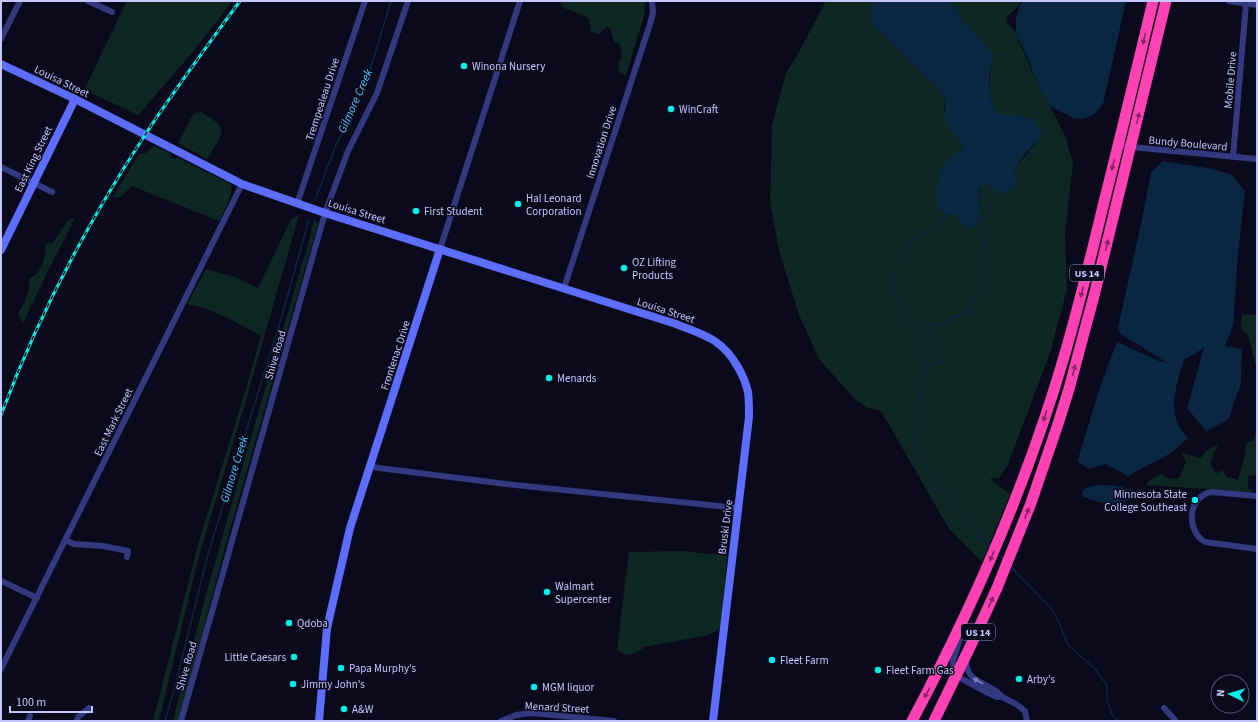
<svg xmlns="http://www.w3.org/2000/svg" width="1258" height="722" font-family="'Source Sans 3',sans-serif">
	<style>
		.green { fill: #0d2722 }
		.water { fill: #092642 }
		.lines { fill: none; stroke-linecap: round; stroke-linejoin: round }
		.stream { stroke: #092642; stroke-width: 1.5 }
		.street { stroke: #32397f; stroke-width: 6 }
		.secondary { stroke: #5d6eff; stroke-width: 8 }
		.highway { stroke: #ff41b4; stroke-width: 11 }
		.rail-casing { stroke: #00f1ea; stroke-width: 3 }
		.rail { stroke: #0b0a1d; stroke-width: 1.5; stroke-dasharray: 4.5; stroke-linecap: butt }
		.oneway { fill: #852668 }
		.oneway2 { fill: #7c80bf }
		.poi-dot { fill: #00f1ea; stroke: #0b0a1d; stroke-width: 1.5 }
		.labels { text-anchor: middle; stroke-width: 3; stroke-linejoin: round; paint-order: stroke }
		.shield { fill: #0b0a1d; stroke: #8e8ebb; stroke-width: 1 }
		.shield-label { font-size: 10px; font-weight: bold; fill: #c6c6ff }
		.poi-label { font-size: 11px; fill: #c6c6ff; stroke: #0b0a1d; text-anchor: start }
		.street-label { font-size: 11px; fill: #c6c6ff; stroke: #0b0a1d }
		.water-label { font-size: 12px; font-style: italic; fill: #54c6ff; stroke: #0b0a1d }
	</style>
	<rect width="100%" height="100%" fill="#0b0a1d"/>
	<g class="green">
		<path d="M127,1H232C203,41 171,78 138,115L91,93L85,88Z"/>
		<path d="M560,1H645V12L626,76L618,71L619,60L622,61L620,44L614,42L610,28L606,27L599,34L591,32L589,18L562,7Z"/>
		<path d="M826,1H878L872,8L870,22L946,97L944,109L954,134L960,139L964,148L946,161L938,182L939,212L955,216L968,229L981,210C979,202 975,181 990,184C996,186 1002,191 1007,194L1016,186L1014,176L1016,167L1036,143C1026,135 1006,124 998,115C985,100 990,72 993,54L947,1H1022L1016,9L1006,17L1007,23L1015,32L1039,88L1050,106L1065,136L1073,162L1065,234L1067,289L1050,353L1007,467L999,478L990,479L1010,494L982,562L949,529L881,411L868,408L855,399L819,359L799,315L780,254L770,203L772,125L786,73L796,57Z"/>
		<path d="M201,112C230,130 224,129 209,157L207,159L178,143L194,113Z"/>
		<path d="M154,146L171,154V157L175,159L176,157L231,184C234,192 223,213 219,221L132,186L120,197H113L139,154L146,153Z"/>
		<path d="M299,215L243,410L198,559L159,721H153L199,541L245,392L261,336C238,323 213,309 187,304L206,269L235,277L258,288L291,219Z"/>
		<path d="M75,218L49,269L23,323L18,314C25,302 30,293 29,279C44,271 44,259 46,244L53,243L67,221Z"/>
		<path d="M314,219L318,223L226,544L179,721H173C213,560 262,401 309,241Z"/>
		<path d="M1242,314L1257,315V370L1248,336L1241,328Z"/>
		<path d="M1257,427V469L1255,475L1248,476V489H1253L1251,492L1146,485C1149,479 1156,477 1161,474L1171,479L1179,478L1186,462L1181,453L1201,458L1206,451L1218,444L1210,463L1216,474L1222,470L1227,477L1238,480L1245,455L1246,443L1254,440Z"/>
		<path d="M684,551L727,556L721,628L709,635L644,647L636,653L626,655L617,650L629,552Z"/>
	</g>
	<g class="water">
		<path d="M878,1H947L993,54L989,75L990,98L998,114L1019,116L1033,119L1042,133C1036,143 1019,159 1016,168C1013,174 1016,180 1016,186L1007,194L996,190L991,185C962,181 997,223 968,229L955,216L939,212C936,199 936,172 946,161C951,156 959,152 964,148C962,141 958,138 953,133C943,121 945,111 946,97L870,22L872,8Z"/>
		<path d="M1022,1H1126L1103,104C1098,110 1093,117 1085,118C1081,119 1079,118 1075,119L1050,106L1039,88L1024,49L1015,32C1018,27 1015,23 1016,18C1017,12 1020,6 1022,1Z"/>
		<path d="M1163,161L1213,169L1232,175L1245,191L1238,254L1233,325L1225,346L1242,349L1241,384L1228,420L1206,431L1187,408L1204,348L1184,360C1178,379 1168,407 1179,426C1181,430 1185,434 1188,438L1171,453L1128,476L1105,464L1090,469L1077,462L1102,381L1117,342L1161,362H1166L1121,334L1118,328L1141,224L1151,173Z"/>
		<path d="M1099,485C1114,485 1124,486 1137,493C1122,511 1100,503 1082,496L1083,490L1088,487Z"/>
	</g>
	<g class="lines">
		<g class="stream">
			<path d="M315,200L336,145L362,92L370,70L391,1"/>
			<path d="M949,214C945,217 942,221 938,224C929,231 919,234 910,243C893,260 889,286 900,307C904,314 910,320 914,327C917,331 926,361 926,367C928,379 923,386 920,396C918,403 919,411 918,418C917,425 914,431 913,438C912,460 974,529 990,546"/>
			<path d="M926,365H932L936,362L938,347L935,342L929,337L930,329L934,326L943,324L970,308L974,303L979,290L987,278L989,271L986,260L983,235L985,221L990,211L989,208L983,203L982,199L983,195L992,185"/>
			<path d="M997,553L1004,560"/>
			<path d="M1011,567L1051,608L1059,622L1066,640L1070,647L1095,669L1107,685V700L1112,714L1118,721"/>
			<path d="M165,721L175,687L208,554L281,319L309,219"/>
		</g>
		<g class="street">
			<path d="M88,1L112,12"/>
			<path d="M1229,1L1257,5"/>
			<path d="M1,39L20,1"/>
			<path d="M1118,145L1131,147L1257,159"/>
			<path d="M1233,157L1246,4"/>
			<path d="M1,167L52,192"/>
			<path d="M297,204L365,1"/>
			<path d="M440,249L520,1"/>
			<path d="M564,288L650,24L653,13L652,1"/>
			<path d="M371,466L379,468L506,484L738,508"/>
			<path d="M1257,496L1211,492C1187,497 1186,531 1205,542L1257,549"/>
			<path d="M65,540L74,544L103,546L128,551L127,557"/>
			<path d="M1,581L37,598"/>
			<path d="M962,633L953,660V667L957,676L986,692L997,697H1002L1016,704L1025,711L1027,721"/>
			<path d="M966,661C967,686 991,681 1002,697"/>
			<path d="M1,669L242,184"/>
			<path d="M1164,708L1176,721"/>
			<path d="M28,721L30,716"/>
			<path d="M77,721L78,717L89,708"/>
			<path d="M181,721L325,213L348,151L377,93L408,1"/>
			<path d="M501,721L516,715L531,713L614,721"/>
		</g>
		<g class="secondary">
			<path d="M1,64L75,99L242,184L325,213L673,323C703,334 723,339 739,369C743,376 746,384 748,392C749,400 749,409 749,417L713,721"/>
			<path d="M1,250L75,99"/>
			<path d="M319,721L327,628L350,528L440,249"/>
		</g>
		<g class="highway">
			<path d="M912,721C975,603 1029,479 1066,350C1080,301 1092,252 1104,202C1121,135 1137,68 1153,1"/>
			<path d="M934,721L971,645L997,588L1031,503L1058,424L1069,389L1095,292L1166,1"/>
		</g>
		<g class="rail-casing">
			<path id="rail" d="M1,415C38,316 88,222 145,135C175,89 208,45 240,1"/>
		</g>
		<use href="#rail" class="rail"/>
	</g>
	<defs><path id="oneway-solid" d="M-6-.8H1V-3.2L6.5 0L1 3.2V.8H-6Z"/></defs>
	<g class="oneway">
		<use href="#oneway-solid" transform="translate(1144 39) rotate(103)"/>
		<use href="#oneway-solid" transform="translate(1138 118) rotate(-77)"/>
		<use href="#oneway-solid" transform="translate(1113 165) rotate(104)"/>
		<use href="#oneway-solid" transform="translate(1107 245) rotate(-76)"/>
		<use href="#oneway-solid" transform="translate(1082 292) rotate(105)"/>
		<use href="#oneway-solid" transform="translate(1074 370) rotate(-75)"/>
		<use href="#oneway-solid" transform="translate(1045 416) rotate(108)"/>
		<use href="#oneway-solid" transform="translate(1027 513) rotate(-69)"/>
		<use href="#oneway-solid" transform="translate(992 556) rotate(113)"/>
		<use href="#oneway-solid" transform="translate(991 602) rotate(-66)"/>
		<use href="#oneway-solid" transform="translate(927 693) rotate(118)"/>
	</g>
	<use class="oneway2" href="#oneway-solid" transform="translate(978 681) rotate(-151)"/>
	<g class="poi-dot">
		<circle cx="464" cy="66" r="4"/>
		<circle cx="671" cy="109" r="4"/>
		<circle cx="518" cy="204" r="4"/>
		<circle cx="416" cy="211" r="4"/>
		<circle cx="624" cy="268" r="4"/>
		<circle cx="549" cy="378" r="4"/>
		<circle cx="1195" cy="500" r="4"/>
		<circle cx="547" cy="592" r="4"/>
		<circle cx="289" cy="623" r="4"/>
		<circle cx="294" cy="657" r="4"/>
		<circle cx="772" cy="660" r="4"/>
		<circle cx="341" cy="668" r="4"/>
		<circle cx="878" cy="670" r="4"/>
		<circle cx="1019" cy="679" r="4"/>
		<circle cx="293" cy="684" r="4"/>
		<circle cx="534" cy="687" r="4"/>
		<circle cx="344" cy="709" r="4"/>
	</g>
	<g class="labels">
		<g class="shield">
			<rect x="1070" y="265" width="34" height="16" rx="3"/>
			<rect x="961" y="624" width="34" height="16" rx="3"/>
		</g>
		<g class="shield-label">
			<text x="1087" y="277">US 14</text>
			<text x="978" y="636">US 14</text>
		</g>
		<g class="poi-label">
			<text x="472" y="70">Winona Nursery</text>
			<text x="679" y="113">WinCraft</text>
			<text x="526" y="202">Hal Leonard<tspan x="526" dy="13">Corporation</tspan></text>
			<text x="424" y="215">First Student</text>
			<text x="632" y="266">OZ Lifting<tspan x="632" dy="13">Products</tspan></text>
			<text x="557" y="382">Menards</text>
			<text x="1187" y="498" text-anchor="end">Minnesota State<tspan x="1187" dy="13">College Southeast</tspan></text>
			<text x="555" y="590">Walmart<tspan x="555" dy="13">Supercenter</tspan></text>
			<text x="297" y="627">Qdoba</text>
			<text x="286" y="661" text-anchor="end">Little Caesars</text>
			<text x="780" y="664">Fleet Farm</text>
			<text x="349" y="672">Papa Murphy's</text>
			<text x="886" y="674">Fleet Farm Gas</text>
			<text x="1027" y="683">Arby's</text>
			<text x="301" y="688">Jimmy John's</text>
			<text x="542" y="691">MGM liquor</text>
			<text x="352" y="713">A&amp;W</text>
		</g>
		<g class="street-label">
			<text transform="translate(1230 80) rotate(-85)" y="4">Mobile Drive</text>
			<text transform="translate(62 81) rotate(26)" y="4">Louisa Street</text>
			<text transform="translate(322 99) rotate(-72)" y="4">Trempealeau Drive</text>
			<text transform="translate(601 142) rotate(-72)" y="4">Innovation Drive</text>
			<text transform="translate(1188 143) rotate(5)" y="4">Bundy Boulevard</text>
			<text transform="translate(33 159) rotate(-64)" y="4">East King Street</text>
			<text transform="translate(357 211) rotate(17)" y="4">Louisa Street</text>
			<text transform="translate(666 310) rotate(18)" y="4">Louisa Street</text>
			<text transform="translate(275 355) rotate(-74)" y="4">Shive Road</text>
			<text transform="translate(395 355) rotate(-72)" y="4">Frontenac Drive</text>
			<text transform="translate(113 422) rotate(-64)" y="4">East Mark Street</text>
			<text transform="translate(725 527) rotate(-83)" y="4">Bruski Drive</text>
			<text transform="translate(186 666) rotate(-74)" y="4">Shive Road</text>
			<text transform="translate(557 707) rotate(3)" y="4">Menard Street</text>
		</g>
		<g class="water-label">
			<text transform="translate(355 101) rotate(-66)" y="4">Gilmore Creek</text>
			<text transform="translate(234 469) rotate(-73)" y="4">Gilmore Creek</text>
		</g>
	</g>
	<rect width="1258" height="722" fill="none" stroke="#c6c6ff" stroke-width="4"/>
	<g transform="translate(1230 694) rotate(275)"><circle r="19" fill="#0b0a1d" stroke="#565577"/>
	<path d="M0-3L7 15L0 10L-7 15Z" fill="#00f1ea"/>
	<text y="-6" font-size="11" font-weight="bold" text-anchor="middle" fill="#c6c6ff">N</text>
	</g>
	<path d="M10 706v6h82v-6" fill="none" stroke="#c6c6ff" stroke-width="2"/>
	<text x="16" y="706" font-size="12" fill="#c6c6ff" stroke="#0b0a1d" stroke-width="3" paint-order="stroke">100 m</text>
</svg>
